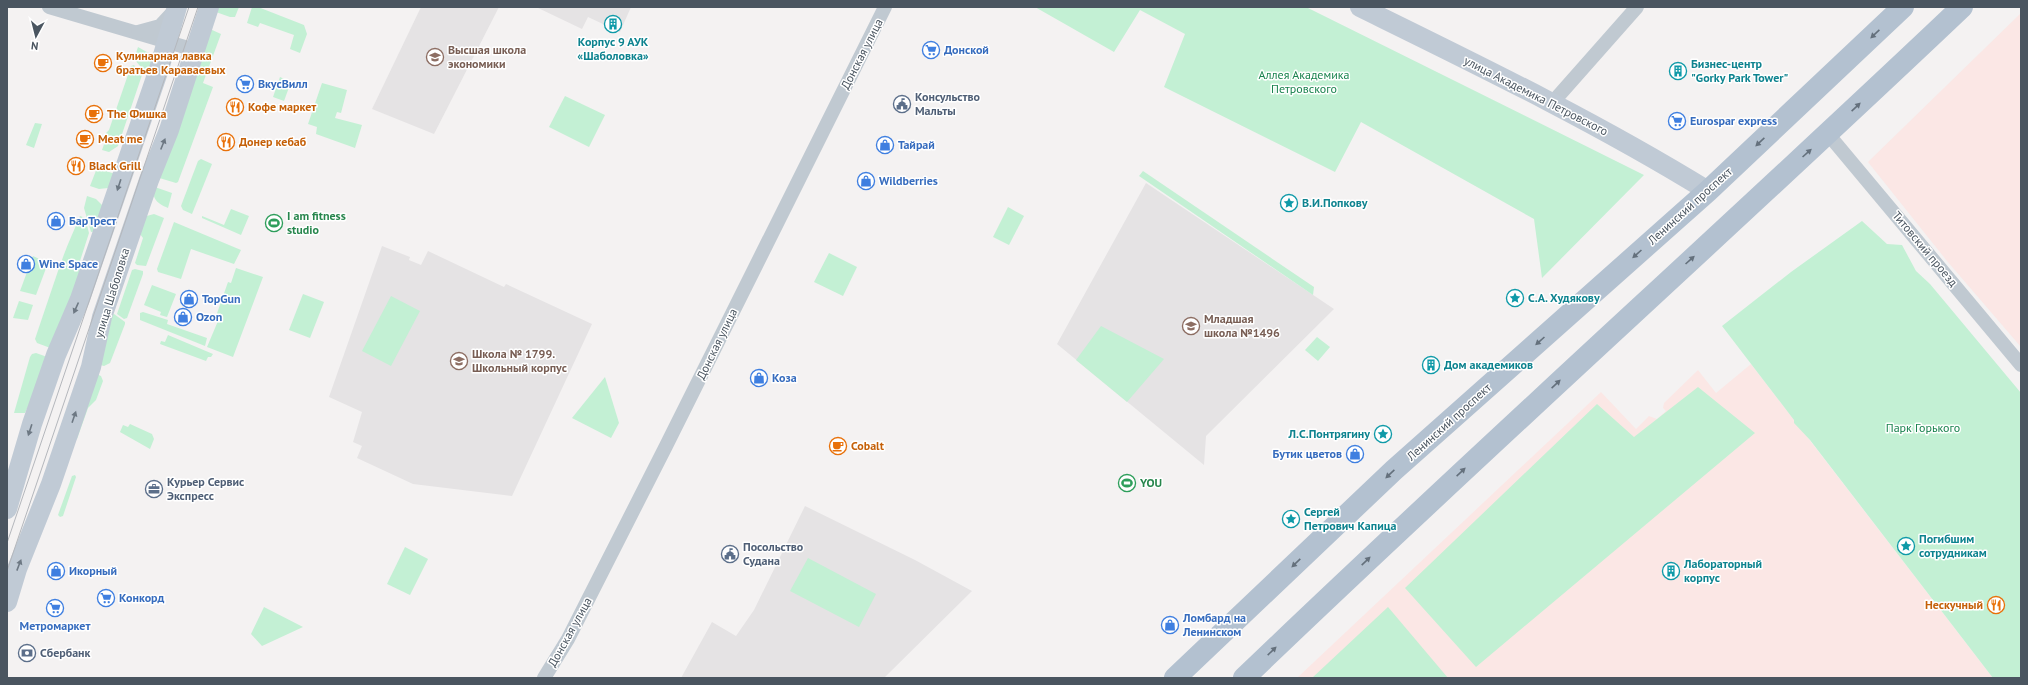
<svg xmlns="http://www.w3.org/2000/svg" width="2028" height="685" font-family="'PT Sans',sans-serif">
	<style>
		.education { fill: #e5e3e4 }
		.medical { fill: #fbe7e5 }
		.green { fill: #c3f0d4 }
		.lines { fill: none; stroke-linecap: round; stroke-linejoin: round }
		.street { stroke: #c0c9d1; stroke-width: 14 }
		.secondary { stroke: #c0cad5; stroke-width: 20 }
		.primary { stroke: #b3c1d0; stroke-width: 22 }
		.tram { stroke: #b4b7bc; stroke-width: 1 }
		.oneway { fill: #64707c }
		.oneway2 { fill: #6d7883 }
		.labels { text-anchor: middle; stroke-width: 3; stroke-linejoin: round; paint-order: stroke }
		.culture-label { font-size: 12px; font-weight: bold; fill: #0d838f; stroke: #fff; text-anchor: start }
		.education-label { font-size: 12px; font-weight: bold; fill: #785e54; stroke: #fff; text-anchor: start }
		.shop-label { font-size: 12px; font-weight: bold; fill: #366cbe; stroke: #fff; text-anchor: start }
		.street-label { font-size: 12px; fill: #4a5560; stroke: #fff }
		.food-label { font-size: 12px; font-weight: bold; fill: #c56008; stroke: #fff; text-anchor: start }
		.park-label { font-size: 12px; fill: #19834e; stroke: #fff }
		.service-label { font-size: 12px; font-weight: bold; fill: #4e5e75; stroke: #fff; text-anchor: start }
		.leisure-label { font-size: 12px; font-weight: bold; fill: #27864d; stroke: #fff; text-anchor: start }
	</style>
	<rect width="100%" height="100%" fill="#f4f2f2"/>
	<g class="education">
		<path d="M421,7H499L434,134L372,109Z"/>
		<path d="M536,7H631L620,32L588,17L582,29Z"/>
		<path d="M1146,183L1334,309L1206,436L1204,465L1057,344Z"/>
		<path d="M382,246L410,257L409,260L421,265L428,251L504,287L506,284L592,324L512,496L413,484L357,458L362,446L353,442L362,412L329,397Z"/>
		<path d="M805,506L915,560L972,591L884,678H681L712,622L736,636L754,610Z"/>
	</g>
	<g class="medical">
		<path d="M2021,13V347L1947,261L1868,162Z"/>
		<path d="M1751,364L1993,678H1297L1601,392L1636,429L1649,416L1657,419L1666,411L1663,408L1664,403L1698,370L1716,393Z"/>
	</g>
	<g class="green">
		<path d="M214,7H239L235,17H230L213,11Z"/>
		<path d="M252,7H258L304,25L307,34L300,53L290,49L294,35L260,23L258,27L247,23Z"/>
		<path d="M1035,7H1306L1644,175L1542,278L1534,219L1361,122L1335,172L1164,87L1185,34L1140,10L1114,52Z"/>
		<path d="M210,29L221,34L203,83L213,87L178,182L176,183L156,177Z"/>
		<path d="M138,47L152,55L153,71L146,73L134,59Z"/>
		<path d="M134,65L142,75L118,146L109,152L102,150L107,136L106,133L109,130L131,66Z"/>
		<path d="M280,77L291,82L284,101L273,97Z"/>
		<path d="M322,83L347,90L341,113L337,112L335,118L362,125L355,148L316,134L317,127L308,124Z"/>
		<path d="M565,96L605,115L589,147L549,127Z"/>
		<path d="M35,123L42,124L34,148L26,145Z"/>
		<path d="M201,159L212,164L192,214L183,210L181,206L198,161Z"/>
		<path d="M97,168L118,175L108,188L99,189L90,186Z"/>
		<path d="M1143,171L1314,287L1313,295L1139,176Z"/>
		<path d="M152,186L172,193L168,208C156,203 153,199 152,186Z"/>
		<path d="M87,196L96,199L103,206L99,231L91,232L84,208Z"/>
		<path d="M1008,207L1024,216L1009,245L993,237Z"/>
		<path d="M231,209L249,216L241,235L202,218V216L224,225Z"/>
		<path d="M154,214L164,218L146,266L137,265L135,263L143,238L137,230L143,217Z"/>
		<path d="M80,216L85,218L89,233L80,261L76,263L63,264L62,260C67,245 74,231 80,216Z"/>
		<path d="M1862,221L1887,244L1902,245L1916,271L1930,284L2021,393V678H1993L1810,440L1794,423V420L1722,326L1791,272Z"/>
		<path d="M174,222L241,250L234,264L191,249L181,279L158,272L157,269Z"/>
		<path d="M829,253L857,267L843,296L814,282Z"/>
		<path d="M33,256L48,263L36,295L20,291Z"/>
		<path d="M80,265L85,270L53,349L37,343L35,339L59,268L61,266Z"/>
		<path d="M236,268L263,277L233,357L207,347L218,321L215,319L228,282L231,283Z"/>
		<path d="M135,269L143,271V274L127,318L124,319L117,314L132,270Z"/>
		<path d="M152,285L176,294L167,317L160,315L161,312L144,305Z"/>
		<path d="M303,294L324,302L310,338L289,330Z"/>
		<path d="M391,296L420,311L391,366L362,351Z"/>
		<path d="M19,301L33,305L28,320L13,318Z"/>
		<path d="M143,312L168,320L167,324L207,338L205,346L140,320V313Z"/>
		<path d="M114,314L125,322V324L110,363L104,366L97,364L109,316Z"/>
		<path d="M1101,326L1164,359L1127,402L1076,360Z"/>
		<path d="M168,335L213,354L211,357H208L206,361L160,344L161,341L165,342Z"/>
		<path d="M1317,337L1330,347L1318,361L1305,350Z"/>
		<path d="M36,353L50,358L25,413H14L30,357L32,354Z"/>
		<path d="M94,373L101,376L103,381L96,400L88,408L77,439L75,440Z"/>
		<path d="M605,377L619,423L611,438L572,418Z"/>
		<path d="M1698,387L1755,433L1476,667L1405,588L1597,404L1634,437Z"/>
		<path d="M130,424L152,434L154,439L150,449L120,432L123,425L128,427Z"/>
		<path d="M75,475L76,477L63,516L60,517L58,515L72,476Z"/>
		<path d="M405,547L428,559L410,595L387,584Z"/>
		<path d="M808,558L876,594L859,627L790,591Z"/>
		<path d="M264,607L303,627L262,646L251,634Z"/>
		<path d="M1388,607L1448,678H1312Z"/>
	</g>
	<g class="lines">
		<g class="street">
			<path d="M49,7L195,50"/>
			<path d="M138,32L160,26L173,12"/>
			<path d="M1553,102L1637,7"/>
			<path d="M1828,134L2021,365"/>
			<path d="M544,678L568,639L666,446L885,7"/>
		</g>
		<g class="secondary">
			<path d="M1360,7C1478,65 1596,122 1708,191"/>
			<path d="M7,509L32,424L56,355L80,299L159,69L177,7"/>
			<path d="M7,602L17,569L51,484L91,367L102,317L149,180L169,130L209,7"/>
		</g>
		<g class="primary">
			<path d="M1175,678L1394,470L1708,191L1903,7"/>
			<path d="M1244,678C1480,451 1724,233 1962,7"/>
		</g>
		<g class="tram">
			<path d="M7,543L189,7"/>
			<path d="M7,571L198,7"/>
		</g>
	</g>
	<defs><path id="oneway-solid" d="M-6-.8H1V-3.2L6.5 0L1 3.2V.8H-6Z"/></defs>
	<g class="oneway">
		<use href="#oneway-solid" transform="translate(1875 34) rotate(137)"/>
		<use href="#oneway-solid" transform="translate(1856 107) rotate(-43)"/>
		<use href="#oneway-solid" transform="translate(1760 142) rotate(137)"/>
		<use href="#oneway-solid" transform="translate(1807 153) rotate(-42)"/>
		<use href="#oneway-solid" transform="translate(1637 254) rotate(138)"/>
		<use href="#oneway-solid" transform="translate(1690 260) rotate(-42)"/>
		<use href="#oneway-solid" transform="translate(1540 341) rotate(138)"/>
		<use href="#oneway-solid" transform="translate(1556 384) rotate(-43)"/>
		<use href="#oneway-solid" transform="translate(1461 472) rotate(-43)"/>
		<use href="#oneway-solid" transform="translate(1390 474) rotate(137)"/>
		<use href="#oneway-solid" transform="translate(1366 561) rotate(-44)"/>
		<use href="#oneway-solid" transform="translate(1296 563) rotate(136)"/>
		<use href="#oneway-solid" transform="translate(1272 651) rotate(-44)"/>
	</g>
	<g class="oneway2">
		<use href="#oneway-solid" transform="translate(163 144) rotate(-68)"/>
		<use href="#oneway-solid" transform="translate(119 185) rotate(108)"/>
		<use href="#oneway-solid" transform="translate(76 308) rotate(114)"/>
		<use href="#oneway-solid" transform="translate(74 417) rotate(-71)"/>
		<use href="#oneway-solid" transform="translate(30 430) rotate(108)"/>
		<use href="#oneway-solid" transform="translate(19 565) rotate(-69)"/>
	</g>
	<defs>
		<g id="building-ring" transform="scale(0.9)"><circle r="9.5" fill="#fff" stroke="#0f9aa8" stroke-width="1.5"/><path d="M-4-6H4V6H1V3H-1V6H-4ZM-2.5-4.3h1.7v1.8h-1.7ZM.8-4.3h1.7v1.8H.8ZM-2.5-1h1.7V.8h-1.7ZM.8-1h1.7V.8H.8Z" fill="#0f9aa8"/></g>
		<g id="supermarket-ring" transform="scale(0.9)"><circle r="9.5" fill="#fff" stroke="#3f7fe0" stroke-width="1.5"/><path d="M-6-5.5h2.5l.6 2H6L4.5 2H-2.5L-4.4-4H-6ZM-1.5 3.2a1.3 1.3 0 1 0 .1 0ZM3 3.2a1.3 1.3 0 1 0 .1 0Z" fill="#3f7fe0"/></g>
		<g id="university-ring" transform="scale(0.9)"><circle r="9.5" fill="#fff" stroke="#8d6e63" stroke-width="1.5"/><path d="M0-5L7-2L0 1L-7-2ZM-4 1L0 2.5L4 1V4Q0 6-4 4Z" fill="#8d6e63"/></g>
		<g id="cafe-ring" transform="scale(0.9)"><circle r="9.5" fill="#fff" stroke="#e8710a" stroke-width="1.5"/><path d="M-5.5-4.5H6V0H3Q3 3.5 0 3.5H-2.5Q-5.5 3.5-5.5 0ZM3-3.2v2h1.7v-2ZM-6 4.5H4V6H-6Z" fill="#e8710a"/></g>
		<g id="civic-ring" transform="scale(0.9)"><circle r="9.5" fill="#fff" stroke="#5c6f8a" stroke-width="1.5"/><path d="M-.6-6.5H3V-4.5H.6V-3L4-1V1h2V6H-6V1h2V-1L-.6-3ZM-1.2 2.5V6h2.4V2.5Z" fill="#5c6f8a"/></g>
		<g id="restaurant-ring" transform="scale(0.9)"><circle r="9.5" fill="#fff" stroke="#e8710a" stroke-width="1.5"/><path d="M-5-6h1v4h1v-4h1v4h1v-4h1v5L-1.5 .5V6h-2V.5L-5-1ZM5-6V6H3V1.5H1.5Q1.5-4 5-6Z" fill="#e8710a"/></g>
		<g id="shop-ring" transform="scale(0.9)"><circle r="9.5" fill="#fff" stroke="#3f7fe0" stroke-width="1.5"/><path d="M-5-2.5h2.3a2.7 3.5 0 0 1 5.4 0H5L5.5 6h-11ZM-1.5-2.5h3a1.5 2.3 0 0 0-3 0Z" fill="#3f7fe0"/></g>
		<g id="sight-ring" transform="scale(0.9)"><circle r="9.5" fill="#fff" stroke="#0f9aa8" stroke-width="1.5"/><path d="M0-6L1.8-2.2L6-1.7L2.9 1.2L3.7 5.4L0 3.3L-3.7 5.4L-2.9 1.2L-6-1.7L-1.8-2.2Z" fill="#0f9aa8"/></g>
		<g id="stadium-ring" transform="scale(0.9)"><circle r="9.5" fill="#fff" stroke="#2e9e5b" stroke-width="1.5"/><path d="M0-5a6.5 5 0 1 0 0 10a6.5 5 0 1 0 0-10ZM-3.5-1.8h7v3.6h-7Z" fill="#2e9e5b"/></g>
		<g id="school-ring" transform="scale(0.9)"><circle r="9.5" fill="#fff" stroke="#8d6e63" stroke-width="1.5"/><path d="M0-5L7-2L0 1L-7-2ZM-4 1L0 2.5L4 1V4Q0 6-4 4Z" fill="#8d6e63"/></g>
		<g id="office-ring" transform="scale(0.9)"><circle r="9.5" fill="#fff" stroke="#5c6f8a" stroke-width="1.5"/><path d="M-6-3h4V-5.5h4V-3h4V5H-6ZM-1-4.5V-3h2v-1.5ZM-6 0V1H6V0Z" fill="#5c6f8a"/></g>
		<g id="bank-ring" transform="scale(0.9)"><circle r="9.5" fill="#fff" stroke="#5c6f8a" stroke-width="1.5"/><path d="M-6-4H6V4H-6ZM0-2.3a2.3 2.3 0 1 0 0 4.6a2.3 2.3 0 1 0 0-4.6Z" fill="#5c6f8a"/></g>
	</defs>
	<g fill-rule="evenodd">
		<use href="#building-ring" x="613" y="24"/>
		<use href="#supermarket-ring" x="931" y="50"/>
		<use href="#university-ring" x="435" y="57"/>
		<use href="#cafe-ring" x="103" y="63"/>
		<use href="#building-ring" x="1678" y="71"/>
		<use href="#supermarket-ring" x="245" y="84"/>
		<use href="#civic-ring" x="902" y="104"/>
		<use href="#restaurant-ring" x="235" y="107"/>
		<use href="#cafe-ring" x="94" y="114"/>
		<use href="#supermarket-ring" x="1677" y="121"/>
		<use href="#cafe-ring" x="85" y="139"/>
		<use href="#restaurant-ring" x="226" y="142"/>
		<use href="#shop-ring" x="885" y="145"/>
		<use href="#restaurant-ring" x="76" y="166"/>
		<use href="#shop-ring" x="866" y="181"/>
		<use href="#sight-ring" x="1289" y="203"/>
		<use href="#shop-ring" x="56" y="221"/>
		<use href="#stadium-ring" x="274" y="223"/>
		<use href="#shop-ring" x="26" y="264"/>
		<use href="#sight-ring" x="1515" y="298"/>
		<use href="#shop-ring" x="189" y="299"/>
		<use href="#shop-ring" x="183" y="317"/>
		<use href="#school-ring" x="1191" y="326"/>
		<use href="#school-ring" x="459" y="361"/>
		<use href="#building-ring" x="1431" y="365"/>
		<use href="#shop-ring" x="759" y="378"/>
		<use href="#sight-ring" x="1383" y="434"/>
		<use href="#cafe-ring" x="838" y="446"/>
		<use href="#shop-ring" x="1355" y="454"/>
		<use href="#stadium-ring" x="1127" y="483"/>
		<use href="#office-ring" x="154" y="489"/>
		<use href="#sight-ring" x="1291" y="519"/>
		<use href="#sight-ring" x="1906" y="546"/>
		<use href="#civic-ring" x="730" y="554"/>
		<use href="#shop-ring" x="56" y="571"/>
		<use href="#building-ring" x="1671" y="571"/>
		<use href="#supermarket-ring" x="106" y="598"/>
		<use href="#restaurant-ring" x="1996" y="605"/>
		<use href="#supermarket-ring" x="55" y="608"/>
		<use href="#shop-ring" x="1170" y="625"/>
		<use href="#bank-ring" x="27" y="653"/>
	</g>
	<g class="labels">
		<g class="culture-label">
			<text x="613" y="46" text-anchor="middle">Корпус 9 АУК<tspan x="613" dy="14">«Шаболовка»</tspan></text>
			<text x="1691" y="68">Бизнес-центр<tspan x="1691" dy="14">"Gorky Park Tower"</tspan></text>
			<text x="1302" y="207">В.И.Попкову</text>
			<text x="1528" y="302">С.А. Худякову</text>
			<text x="1444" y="369">Дом академиков</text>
			<text x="1370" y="438" text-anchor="end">Л.С.Понтрягину</text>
			<text x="1304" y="516">Сергей<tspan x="1304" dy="14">Петрович Капица</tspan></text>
			<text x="1919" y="543">Погибшим<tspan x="1919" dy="14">сотрудникам</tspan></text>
			<text x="1684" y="568">Лабораторный<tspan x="1684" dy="14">корпус</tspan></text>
		</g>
		<g class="education-label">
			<text x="448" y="54">Высшая школа<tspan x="448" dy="14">экономики</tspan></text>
			<text x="1204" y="323">Младшая<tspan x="1204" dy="14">школа №1496</tspan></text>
			<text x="472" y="358">Школа № 1799.<tspan x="472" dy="14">Школьный корпус</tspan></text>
		</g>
		<g class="shop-label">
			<text x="944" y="54">Донской</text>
			<text x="258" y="88">ВкусВилл</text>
			<text x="1690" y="125">Eurospar express</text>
			<text x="898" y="149">Тайрай</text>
			<text x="879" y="185">Wildberries</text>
			<text x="69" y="225">БарТрест</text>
			<text x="39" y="268">Wine Space</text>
			<text x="202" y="303">TopGun</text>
			<text x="196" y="321">Ozon</text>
			<text x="772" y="382">Коза</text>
			<text x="1342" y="458" text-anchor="end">Бутик цветов</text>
			<text x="69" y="575">Икорный</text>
			<text x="119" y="602">Конкорд</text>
			<text x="1183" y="622">Ломбард на<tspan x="1183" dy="14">Ленинском</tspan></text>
			<text x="55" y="630" text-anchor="middle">Метромаркет</text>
		</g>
		<g class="street-label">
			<text transform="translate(862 54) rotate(-63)" y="4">Донская улица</text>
			<text transform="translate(1536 96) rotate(27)" y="4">улица Академика Петровского</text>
			<text transform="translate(1690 206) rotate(-42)" y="4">Ленинский проспект</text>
			<text transform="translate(1925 249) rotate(50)" y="4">Титовский проезд</text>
			<text transform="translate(112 293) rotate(-73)" y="4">улица Шаболовка</text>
			<text transform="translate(717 344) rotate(-64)" y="4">Донская улица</text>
			<text transform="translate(1449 422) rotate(-42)" y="4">Ленинский проспект</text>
			<text transform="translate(570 632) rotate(-61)" y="4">Донская улица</text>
		</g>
		<g class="food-label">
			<text x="116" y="60">Кулинарная лавка<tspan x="116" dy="14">братьев Караваевых</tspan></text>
			<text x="248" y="111">Кофе маркет</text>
			<text x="107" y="118">The Фишка</text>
			<text x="98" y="143">Meat me</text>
			<text x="239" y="146">Донер кебаб</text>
			<text x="89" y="170">Black Grill</text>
			<text x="851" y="450">Cobalt</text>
			<text x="1983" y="609" text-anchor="end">Нескучный</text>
		</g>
		<g class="park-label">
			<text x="1304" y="79">Аллея Академика<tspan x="1304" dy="14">Петровского</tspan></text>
			<text x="1923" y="432">Парк Горького</text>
		</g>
		<g class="service-label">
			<text x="915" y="101">Консульство<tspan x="915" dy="14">Мальты</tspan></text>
			<text x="167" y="486">Курьер Сервис<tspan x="167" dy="14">Экспресс</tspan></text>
			<text x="743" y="551">Посольство<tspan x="743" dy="14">Судана</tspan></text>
			<text x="40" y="657">Сбербанк</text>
		</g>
		<g class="leisure-label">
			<text x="287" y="220">I am fitness<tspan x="287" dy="14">studio</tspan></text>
			<text x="1140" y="487">YOU</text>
		</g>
	</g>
	<rect width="2028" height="685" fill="none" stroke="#4a5560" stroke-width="16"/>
	<g transform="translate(36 36) rotate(187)" stroke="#ffffff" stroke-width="3" paint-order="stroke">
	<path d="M0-3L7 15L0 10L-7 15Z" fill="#4a5560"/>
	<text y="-6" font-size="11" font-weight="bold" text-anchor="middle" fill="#4a5560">N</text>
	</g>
</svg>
